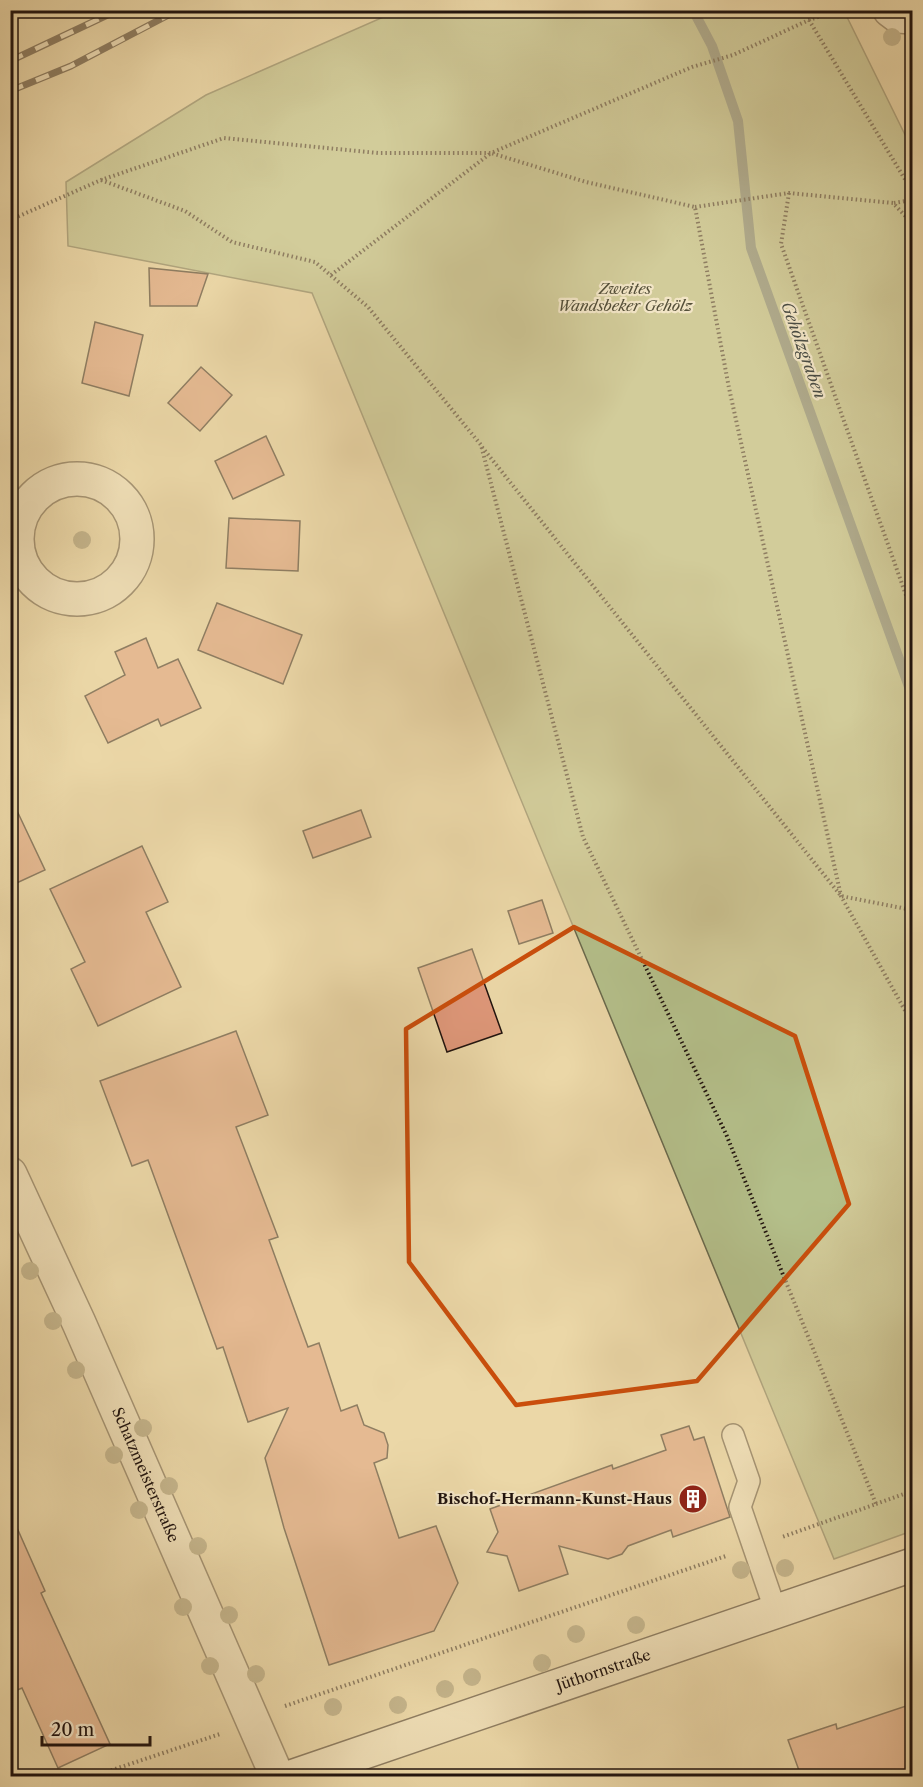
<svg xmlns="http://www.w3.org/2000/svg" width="923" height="1787" font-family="'Libre Caslon Text',serif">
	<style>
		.green { fill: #b4bf8a; stroke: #6a694c; stroke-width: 1.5 }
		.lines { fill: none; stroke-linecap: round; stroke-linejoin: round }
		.stream { stroke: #68776d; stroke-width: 10 }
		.building { fill: #de9779; stroke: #20130e; stroke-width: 1.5 }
		.lane-casing { stroke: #534434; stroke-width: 24 }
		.street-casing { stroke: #534434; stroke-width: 36 }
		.secondary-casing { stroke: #20130e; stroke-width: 36 }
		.path { stroke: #20130e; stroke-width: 4; stroke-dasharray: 1.5 3; stroke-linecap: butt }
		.lane { stroke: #f2e5c6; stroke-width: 21 }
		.street { stroke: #f2e5c6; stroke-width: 33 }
		.secondary { stroke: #f2e5c6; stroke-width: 33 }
		.rail-casing { stroke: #20130e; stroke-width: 7 }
		.rail { stroke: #f2e5c6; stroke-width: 4.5; stroke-dasharray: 14; stroke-linecap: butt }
		.tree { fill: #988c6a }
		.marked { fill: none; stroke: #ca4e0c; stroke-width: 4.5; stroke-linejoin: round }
		.labels { text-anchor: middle; stroke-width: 4.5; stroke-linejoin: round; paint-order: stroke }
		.park-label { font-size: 15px; font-style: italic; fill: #544f39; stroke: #f2e5c6 }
		.street-label { font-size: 15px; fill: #20130e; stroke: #f2e5c6 }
		.poi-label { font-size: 15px; font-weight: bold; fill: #20130e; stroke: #f2e5c6; text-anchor: end }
		.water-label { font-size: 16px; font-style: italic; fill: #4a4d45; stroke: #f2e5c6 }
	</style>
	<rect width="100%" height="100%" fill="#ebd7a7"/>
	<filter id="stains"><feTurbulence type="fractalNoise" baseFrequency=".00333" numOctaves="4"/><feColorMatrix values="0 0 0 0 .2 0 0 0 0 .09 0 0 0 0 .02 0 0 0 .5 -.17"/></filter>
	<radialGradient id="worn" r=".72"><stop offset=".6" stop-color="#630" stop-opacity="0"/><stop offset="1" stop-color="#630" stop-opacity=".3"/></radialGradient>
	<path class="green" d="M777,11L779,15L792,11H844L912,149V1531L834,1559L312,293L68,246L66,182L206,95L397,11Z"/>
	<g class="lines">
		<path class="stream" d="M693,10L712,46L738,121L751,248L912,695"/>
	</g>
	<g class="building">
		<path d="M149,268L208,274L197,306H150Z"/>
		<path d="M95,322L143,335L129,396L82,383Z"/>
		<path d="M201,367L232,395L200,431L168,403Z"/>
		<path d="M266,436L284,475L233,499L215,461Z"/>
		<path d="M229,518L300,521L298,571L226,568Z"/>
		<path d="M217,603L302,635L283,684L198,650Z"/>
		<path d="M146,638L158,668L178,659L201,708L161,726L158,719L108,743L85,696L125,675L115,652Z"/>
		<path d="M10,796L45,870L10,886Z"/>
		<path d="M361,810L371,837L313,858L303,831Z"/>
		<path d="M142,846L168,902L146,912L181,987L98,1026L71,969L85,962L50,889Z"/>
		<path d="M542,900L553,933L519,944L508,911Z"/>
		<path d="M472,949L502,1033L447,1052L418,968Z"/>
		<path d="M236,1031L268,1115L236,1127L278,1237L269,1240L308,1347L319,1343L341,1411L357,1405L364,1425L384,1433L388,1445L387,1458L374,1463L399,1538L436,1526L458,1583L434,1631L329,1665L284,1528L265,1458L288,1408L248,1422L223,1347L217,1349L148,1160L132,1166L100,1081Z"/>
		<path d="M689,1426L694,1440L704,1437L730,1517L673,1537L671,1530L628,1546L622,1554L608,1559L559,1546L568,1574L519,1591L507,1556L487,1552L498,1532L490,1509L612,1465L613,1469L666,1450L661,1435Z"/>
		<path d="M10,1512L45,1591L41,1593L110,1744L58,1768L22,1688L10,1693Z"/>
		<path d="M912,1704V1776H801L788,1740L836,1724L837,1729Z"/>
	</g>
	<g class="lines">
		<g class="lane-casing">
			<path id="lane" d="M733,1435L749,1481L740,1507L776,1612"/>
		</g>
		<g class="street-casing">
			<g id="street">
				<path d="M890,10L898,16L912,17"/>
				<circle cx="77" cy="539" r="60"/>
				<path id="s1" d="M10,1174L79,1323L277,1776"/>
			</g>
		</g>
		<g class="secondary-casing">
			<g id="secondary">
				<path id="s2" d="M294,1776L912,1565"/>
			</g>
		</g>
		<g class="path">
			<path d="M809,20L912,191"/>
			<path d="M101,180L185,211L232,242L315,262L368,307L481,445L583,837L726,1134L876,1504L782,1537"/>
			<path d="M789,193L781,244L912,612"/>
			<path d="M894,203L912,200"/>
			<path d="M695,207L789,193L893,203L912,223"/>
			<path d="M10,220L101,180L224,138L378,153H491L692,67L733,55L809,20L839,10"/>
			<path d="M331,275L491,153L586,182L695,207L729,388L841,896L912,1023"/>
			<path d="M482,447L841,896L912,910"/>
			<path d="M876,1504L912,1491"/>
			<path d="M285,1706L726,1556"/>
			<path d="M94,1776L220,1734"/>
		</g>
		<use href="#lane" class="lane"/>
		<use href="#street" class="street"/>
		<use href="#secondary" class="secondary"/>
		<g class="rail-casing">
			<g id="rail">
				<path d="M10,61L118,10"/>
				<path d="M10,91L71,66L178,10"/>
			</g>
		</g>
		<use href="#rail" class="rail"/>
	</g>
	<g class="tree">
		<circle cx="892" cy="37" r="9"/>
		<circle cx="82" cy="540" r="9"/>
		<circle cx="30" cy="1271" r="9"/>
		<circle cx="53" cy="1321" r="9"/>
		<circle cx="76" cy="1370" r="9"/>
		<circle cx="143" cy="1428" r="9"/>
		<circle cx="114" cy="1455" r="9"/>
		<circle cx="169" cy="1486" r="9"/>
		<circle cx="139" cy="1510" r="9"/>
		<circle cx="198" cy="1546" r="9"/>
		<circle cx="785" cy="1568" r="9"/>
		<circle cx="741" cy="1570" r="9"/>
		<circle cx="183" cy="1607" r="9"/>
		<circle cx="229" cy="1615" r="9"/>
		<circle cx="636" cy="1625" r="9"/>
		<circle cx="576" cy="1634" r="9"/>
		<circle cx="542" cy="1663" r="9"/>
		<circle cx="210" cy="1666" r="9"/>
		<circle cx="256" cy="1674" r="9"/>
		<circle cx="472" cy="1677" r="9"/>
		<circle cx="445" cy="1689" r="9"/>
		<circle cx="398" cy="1705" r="9"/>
		<circle cx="333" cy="1707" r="9"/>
	</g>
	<path d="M0 0H923V1787H0ZM574,927L795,1036L849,1204L697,1381L516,1405L409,1262L406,1029Z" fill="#ebd7a7" fill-opacity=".55" fill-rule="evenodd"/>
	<path class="marked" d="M574,927L795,1036L849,1204L697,1381L516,1405L409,1262L406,1029Z"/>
	<defs>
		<g id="building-disc" transform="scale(1.5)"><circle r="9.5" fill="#8f2418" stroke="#f2e5c6"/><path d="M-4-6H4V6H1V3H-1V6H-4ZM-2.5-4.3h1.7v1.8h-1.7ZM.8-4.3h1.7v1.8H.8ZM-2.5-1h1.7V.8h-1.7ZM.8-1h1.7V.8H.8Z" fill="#fff"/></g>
	</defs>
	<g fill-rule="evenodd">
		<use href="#building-disc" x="693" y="1499"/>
	</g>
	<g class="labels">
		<g class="park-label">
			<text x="625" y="294">Zweites<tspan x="625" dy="17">Wandsbeker Gehölz</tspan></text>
		</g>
		<g class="street-label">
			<text dy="5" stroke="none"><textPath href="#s1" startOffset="330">Schatzmeisterstraße</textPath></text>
			<text dy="5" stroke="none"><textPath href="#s2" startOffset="327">Jüthornstraße</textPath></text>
		</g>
		<g class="poi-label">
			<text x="672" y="1504">Bischof-Hermann-Kunst-Haus</text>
		</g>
		<g class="water-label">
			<text transform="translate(804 350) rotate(70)" y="6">Gehölzgraben</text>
		</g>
	</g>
	<rect width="923" height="1787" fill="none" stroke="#ebd7a7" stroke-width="36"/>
	<rect x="12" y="12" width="899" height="1763" fill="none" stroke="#20130e" stroke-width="3"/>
	<rect x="18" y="18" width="887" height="1751" fill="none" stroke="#20130e" stroke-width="1.5"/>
	<path d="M42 1736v9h108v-9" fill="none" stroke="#20130e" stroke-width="3"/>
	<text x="51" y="1736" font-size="18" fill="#20130e" stroke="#f2e5c6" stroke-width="4.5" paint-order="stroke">20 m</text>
	<rect width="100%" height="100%" filter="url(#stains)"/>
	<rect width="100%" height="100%" fill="url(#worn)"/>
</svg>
